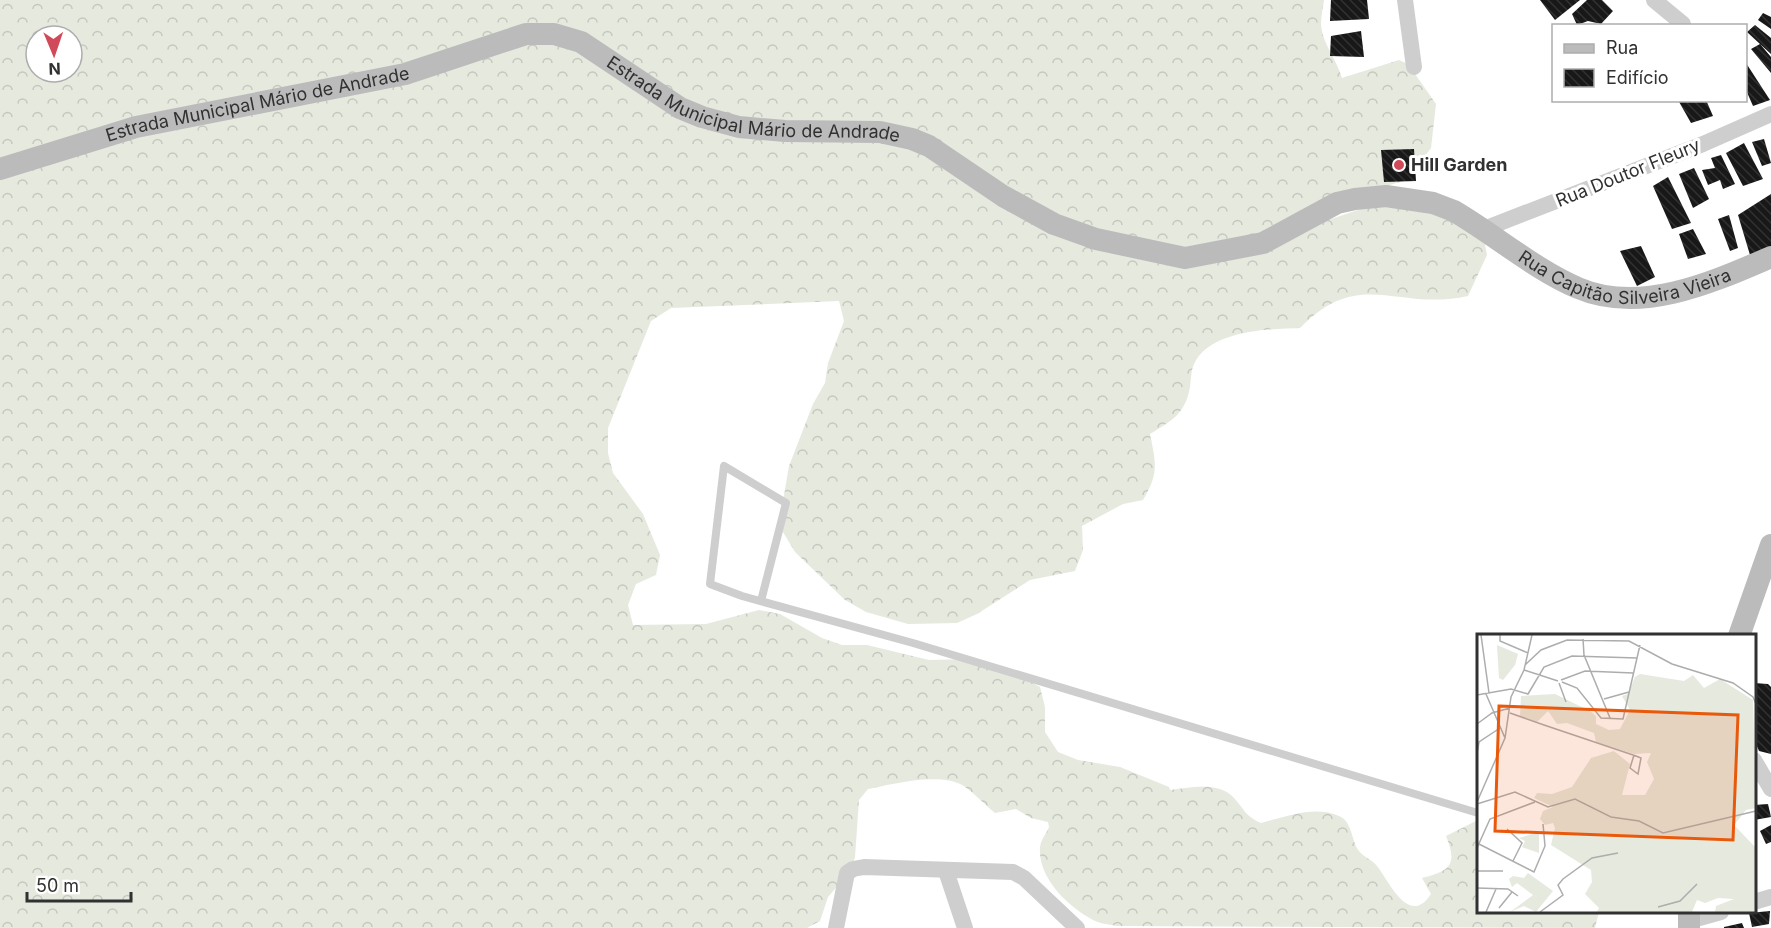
<svg xmlns="http://www.w3.org/2000/svg" width="1771" height="928" font-family="Inter,sans-serif">
	<style>
		.forest { fill: url(#forest-crowns); fill-rule: evenodd }
		.building { fill: url(#building-back-hatch) }
		.lines { fill: none; stroke-linecap: round; stroke-linejoin: round }
		.lane { stroke: #cecece; stroke-width: 8 }
		.street { stroke: #cecece; stroke-width: 16 }
		.secondary { stroke: #bbb; stroke-width: 22 }
		.poi-dot { fill: #d14a5a; stroke: #fff; stroke-width: 2 }
		.labels { text-anchor: middle; stroke-width: 6; stroke-linejoin: round; paint-order: stroke }
		.street-label { font-size: 18px; fill: #313131; stroke: #fff }
		.poi-label { font-size: 18px; font-weight: bold; fill: #313131; stroke: #fff; text-anchor: start }
		.inset-road { fill: none; stroke: #adadad; stroke-width: 1.5 }
		.view { fill: #e8590c; fill-opacity: 0.15; stroke: #e8590c; stroke-width: 3 }
		.inset-edge { fill: none; stroke: #313131; stroke-width: 3 }
	</style>
	<defs>
		<pattern id="forest-crowns" width="20" height="18" patternUnits="userSpaceOnUse" patternTransform="scale(1.5)"><rect width="20" height="18" fill="#e5e9de"/><path d="M2 6a3 3 0 1 1 6 0M12 15a3 3 0 1 1 6 0" fill="none" stroke="#c5c8bf"/></pattern>
		<pattern id="building-back-hatch" width="6" height="6" patternUnits="userSpaceOnUse" patternTransform="scale(1.5)"><rect width="6" height="6" fill="#181818"/><path d="M-1 5l2 2M0 0l6 6M5-1l2 2" fill="none" stroke="#313131"/></pattern>
	</defs>
	<rect width="100%" height="100%" fill="#fff"/>
	<path class="forest" d="M0,0H1324C1323,8 1321,16 1321,24C1322,43 1337,60 1342,78L1399,60L1408,64L1436,104L1431,148L1418,165L1400,182L1344,198L1316,224L1367,207L1404,206L1440,210L1483,234L1487,255L1468,296C1397,312 1360,266 1300,328C1269,329 1210,330 1194,364C1191,370 1191,380 1190,387C1185,414 1173,420 1150,434C1156,464 1159,473 1143,500L1123,504L1082,526L1083,550L1075,571L1030,580L977,614L957,623L908,624L866,612L845,600L795,552L783,532L782,507L789,466L813,404L825,383L828,363L844,321L839,301L671,308L651,321L608,428V453L613,473L643,514L660,555L656,575L636,584L628,605L633,625L706,624L759,610L780,614L822,638L842,645H867L929,660L978,659L1019,675L1040,687L1045,707V732L1058,752L1078,760L1120,767L1169,787L1170,790C1189,788 1219,781 1234,798C1245,810 1245,816 1261,823C1285,817 1315,805 1339,816C1353,822 1351,841 1359,851C1363,857 1373,860 1377,866C1389,881 1409,928 1431,894L1422,878C1450,871 1458,865 1446,836L1478,820V912H1599L1595,928L1116,926C1109,924 1100,924 1093,920C1068,907 1038,878 1040,848C1040,841 1046,834 1049,827L1048,822L1031,818L1016,809L995,813C984,804 973,792 962,785C940,772 892,784 868,789L859,800L855,857L851,870L828,897L820,921L807,928H0ZM36,36H72V72H36Z"/>
	<g class="building">
		<path d="M1331,0H1367L1369,19L1330,21Z"/>
		<path d="M1540,0H1580L1555,20Z"/>
		<path d="M1587,0H1602L1613,11L1601,24L1588,21L1577,25L1572,14Z"/>
		<path d="M1763,13L1771,17V29L1758,20Z"/>
		<path d="M1755,25L1771,38V54L1760,44L1771,57V73L1751,49L1760,44L1747,32Z"/>
		<path d="M1361,31L1364,57L1330,56L1331,36Z"/>
		<path d="M1746,63L1770,100L1753,106L1746,90Z"/>
		<path d="M1678,100H1706L1713,116L1691,123Z"/>
		<path d="M1764,139L1771,163L1762,166L1752,142Z"/>
		<path d="M1744,143L1763,179L1743,186L1726,153Z"/>
		<path d="M1414,149L1416,181L1384,182L1381,150Z"/>
		<path d="M1721,155L1735,184L1723,189L1720,180L1708,185L1702,170L1715,168L1711,158Z"/>
		<path d="M1694,168L1709,199L1693,208L1679,174Z"/>
		<path d="M1668,177L1691,223L1672,229L1653,186Z"/>
		<path d="M1771,194V257L1753,265L1738,215Z"/>
		<path d="M1729,215L1738,248L1730,251L1718,219Z"/>
		<path d="M1693,229L1706,254L1688,259L1679,234Z"/>
		<path d="M1641,246L1655,277L1637,286L1620,251Z"/>
		<path d="M1754,683L1768,684L1771,687V754L1759,751L1754,739Z"/>
		<path d="M1768,804L1771,817L1754,820V805Z"/>
		<path d="M1771,825V842L1766,844L1760,831Z"/>
		<path d="M1770,911L1769,924L1752,927L1749,913Z"/>
		<path d="M1742,923L1744,928H1724V927Z"/>
	</g>
	<g class="lines">
		<path class="lane" d="M761,601L786,503L724,466L710,584L742,596L913,643L1478,813"/>
		<g class="street">
			<path d="M1405,0L1414,67"/>
			<path d="M1654,0L1683,24"/>
			<path d="M1484,229L1703,144L1771,114"/>
			<path d="M1754,760L1771,789"/>
			<path d="M946,871L965,928"/>
			<path d="M1754,902L1771,897"/>
			<path d="M1689,921L1721,912"/>
			<path d="M836,928L847,873L853,869L864,867L1013,872L1024,878L1077,928"/>
		</g>
		<g class="secondary">
			<path id="s1" d="M0,169L136,127L405,74L526,34H554L581,42L680,108L702,117L739,127L785,131L880,132L912,139L929,146L1003,196L1054,224L1096,239L1185,258L1263,243L1337,203L1355,199L1386,196L1433,203L1454,211C1495,235 1534,269 1578,288C1641,315 1713,282 1771,257"/>
			<path d="M1739,636L1771,545"/>
			<path d="M1689,928V912"/>
		</g>
	</g>
	<circle class="poi-dot" cx="1399" cy="165" r="6"/>
	<g class="labels">
		<g class="street-label">
			<text dy="6" stroke="none"><textPath href="#s1" startOffset="788">Estrada Municipal Mário de Andrade</textPath></text>
			<text dy="6" stroke="none"><textPath href="#s1" startOffset="266">Estrada Municipal Mário de Andrade</textPath></text>
			<text transform="translate(1628 173) rotate(-22)" y="6">Rua Doutor Fleury</text>
			<text dy="6" stroke="none"><textPath href="#s1" startOffset="1731">Rua Capitão Silveira Vieira</textPath></text>
		</g>
		<g class="poi-label">
			<text x="1411" y="171">Hill Garden</text>
		</g>
	</g>
	<g transform="translate(1477 634)">
		<rect width="279" height="279" fill="#fff"/>
		<path d="M20,11L41,20L38,31L26,46L22,44ZM163,40L207,47L216,41L227,54L243,45L276,66L279,174L269,176L257,191L279,214V278H238L239,272L257,265L241,264L228,269L220,266L215,278H120L122,274L108,260L115,248L114,236L74,211L78,194L76,189L68,191L63,185L66,177L76,173L57,164L60,159L75,160L95,153L114,124L137,117L153,130L145,161H168L177,145L170,128L174,119L157,120L119,108L117,99L90,89L80,90L71,77L59,89L43,82L44,62L78,60L113,77L119,82V90L132,96L143,95L153,76L145,62L151,60L158,43ZM62,198V219L45,213L48,207L42,204ZM51,239L76,257L59,278L47,272L33,278L56,261L40,249L35,253L32,245L36,242L47,244Z" fill="#e5e9de"/>
		<path class="inset-road" d="M4,1L12,59M23,1V7L51,19M106,5L107,21L133,84M48,31L64,16L90,6L152,7L195,30L256,49L276,63L279,70M47,36L81,47M84,46L108,37L156,39M85,48L100,54L124,84L146,85L163,11M82,49L89,68M9,60L28,104M0,61L34,55L51,60L67,33L95,22L160,24M127,65L152,58M33,79L67,91L159,122L164,124L161,140L153,134L157,121M0,90L15,79L33,74M0,119L2,108L23,94M0,168L28,104L34,63L47,36L55,1M0,170L38,158L71,173L98,165L134,183L162,187L186,199L279,177M30,195L45,209L36,227M0,209L57,238L68,212L66,190M0,214L13,185L58,168M0,237H26M0,254L31,255L41,262M181,273L203,267L220,250M22,274L35,258M9,278L19,255M63,278L86,261L81,251L86,245L115,224L141,219"/>
		<path class="view" d="M22,72L261,81L256,206L18,197Z"/>
		<rect width="279" height="279" class="inset-edge"/>
	</g>
	<rect x="1552" y="24" width="195" height="78" fill="#ffffff" stroke="#adadad" stroke-width="1.5"/>
	<rect x="1564" y="44" width="30" height="9" fill="#bbbbbb" stroke="#adadad" stroke-width="1.5"/>
	<text x="1606" y="54" font-size="18" fill="#313131">Rua</text>
	<rect x="1564" y="69" width="30" height="18" fill="url(#building-back-hatch)" stroke="#adadad" stroke-width="1.5"/>
	<text x="1606" y="84" font-size="18" fill="#313131">Edifício</text>
	<g transform="translate(54 54) rotate(178)"><circle r="28" fill="#ffffff" stroke="#adadad" stroke-width="1.5"/>
	<path d="M0-4.5L10 22L0 15L-10 22Z" fill="#d14a5a"/>
	<text y="-9" font-size="16" font-weight="bold" text-anchor="middle" fill="#313131">N</text>
	</g>
	<path d="M27 892v9h104v-9" fill="none" stroke="#313131" stroke-width="3"/>
	<text x="36" y="892" font-size="18" fill="#313131" stroke="#ffffff" stroke-width="4.5" paint-order="stroke">50 m</text>
</svg>
